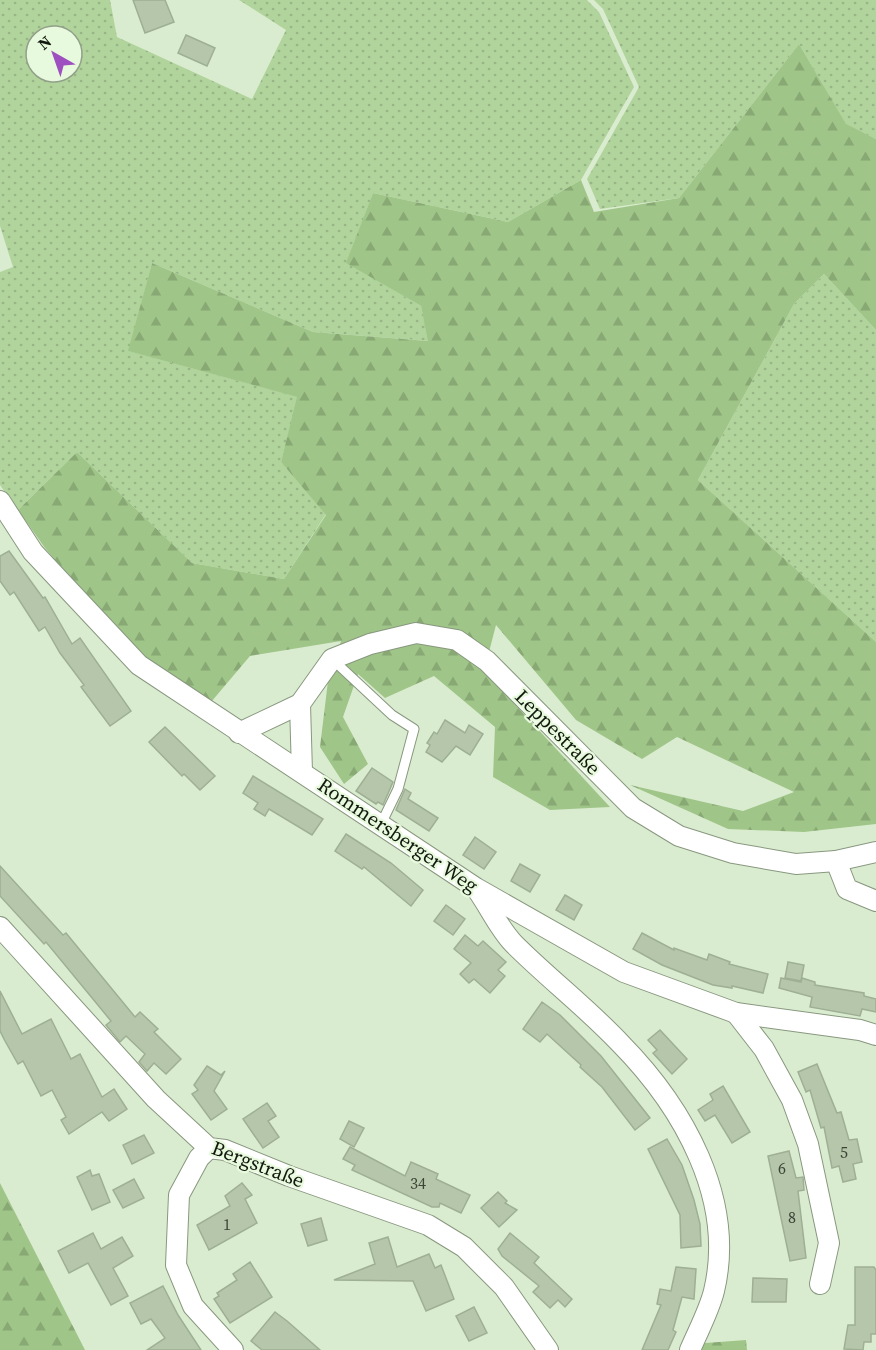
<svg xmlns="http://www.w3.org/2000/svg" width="876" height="1350" font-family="'Source Serif 4',serif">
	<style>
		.grass { fill: url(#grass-dots); fill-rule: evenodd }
		.forest { fill: url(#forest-firs) }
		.building { fill: #b5c6ab; stroke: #9eaf94; stroke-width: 1.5 }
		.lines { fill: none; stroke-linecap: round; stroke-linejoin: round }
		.service-casing { stroke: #88987f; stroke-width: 11 }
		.minor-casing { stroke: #88987f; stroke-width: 22 }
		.service { stroke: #fff; stroke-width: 9 }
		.minor { stroke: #fff; stroke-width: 20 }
		.labels { text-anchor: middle; stroke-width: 4.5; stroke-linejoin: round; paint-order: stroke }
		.number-label { font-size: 16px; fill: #3b4435 }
		.street-label { font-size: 20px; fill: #12180e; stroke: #e8fadd }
	</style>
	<defs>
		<pattern id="grass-dots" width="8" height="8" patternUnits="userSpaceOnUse" patternTransform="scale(1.5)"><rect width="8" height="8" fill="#b1d49c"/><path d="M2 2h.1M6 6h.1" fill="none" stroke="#97b585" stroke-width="1.8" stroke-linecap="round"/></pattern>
		<pattern id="forest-firs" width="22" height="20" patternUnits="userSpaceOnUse" patternTransform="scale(1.5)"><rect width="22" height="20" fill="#9fc588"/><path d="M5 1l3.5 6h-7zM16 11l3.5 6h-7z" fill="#88a874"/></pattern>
	</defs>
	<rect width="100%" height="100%" fill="#daecd0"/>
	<g class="grass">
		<path d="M0,0H110L117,37L252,99L286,30L239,0H587L599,12L634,87L581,180L508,222L373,193L347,263L421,306L429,341L313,332L152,263L129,351L298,397L281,462L326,514L284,579L192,563L77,452L18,510L0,485V272L13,267L0,226ZM36,36H72V72H36Z"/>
		<path d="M594,0H876V139L846,125L799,44L679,198L600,209L587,179L639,87L603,9Z"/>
		<path d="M824,274L876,330V642L698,480L794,304Z"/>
	</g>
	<g class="forest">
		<path d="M799,44L846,124L876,139V330L824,274L794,304L698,480L876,642V824L804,832L728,829L630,785L743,811L794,792L677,737L642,759L576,720L496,625L484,671L610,807L550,810L493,777L495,727L434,676L385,698L358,674L343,717L368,764L344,784L320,747L328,681L341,641L250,656L206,708L139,661L45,548L18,510L77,452L192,563L284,579L326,515L281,462L297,397L128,351L152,263L313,332L428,341L421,306L346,263L373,193L508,222L581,180L594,212L679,198Z"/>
		<path d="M0,1183L85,1350H0Z"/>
		<path d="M746,1340L747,1350H689L692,1344Z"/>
	</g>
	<g class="building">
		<path d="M133,0H165L174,22L145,33Z"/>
		<path d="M186,35L215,48L207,66L178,53Z"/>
		<path d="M9,551L43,598L45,597L72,644L80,638L131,711L110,726L81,687L84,685L60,653L45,627L39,631L14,592L10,595L0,581V556Z"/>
		<path d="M445,720L465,733L469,725L483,734L470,755L456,746L442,762L426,752L430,745L427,743L434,732L437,734Z"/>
		<path d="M165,727L215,776L200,790L184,774L182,776L149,742Z"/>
		<path d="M372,768L393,782L383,805L378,802L376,804L356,791Z"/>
		<path d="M253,776L323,819L312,835L269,809L265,816L254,809L258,803L243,793Z"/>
		<path d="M405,789L411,793L408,799L438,818L429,831L396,810Z"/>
		<path d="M346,834L391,863L423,890L411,906L364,867L362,869L335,851Z"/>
		<path d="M475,837L496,852L484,869L463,855Z"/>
		<path d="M520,864L540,875L530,892L511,881Z"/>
		<path d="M0,866L63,935L66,933L135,1017L140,1012L158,1029L154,1032L181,1059L166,1074L154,1063L147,1071L139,1062L145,1054L126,1036L120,1042L106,1025L111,1021L88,993L46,942L44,944L0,896Z"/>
		<path d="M565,895L582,905L574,920L556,910Z"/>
		<path d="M446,905L465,919L453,935L434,921Z"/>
		<path d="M642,933L674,950V948L707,960L709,954L730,962L729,964L768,974L763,993L732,986V988L713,985L662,965L633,949Z"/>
		<path d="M465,935L478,946L483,941L506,962L498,970L505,976L490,993L474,979L469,983L460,974L471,963L454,949Z"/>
		<path d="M788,962L804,965L801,981L785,978Z"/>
		<path d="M781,978L801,982L802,978L815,982V985L864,993V996L876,999V1012L862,1009L860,1016L810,1007L812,997L779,988Z"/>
		<path d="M0,991L22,1034L51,1019L71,1059L80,1054L102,1097L114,1089L127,1109L109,1121L102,1112L69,1134L61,1120L66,1117L52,1090L41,1096L23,1061L18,1064L5,1041L0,1031Z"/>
		<path d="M542,1002L560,1015L601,1056L650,1118L635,1130L602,1087L580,1067L581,1065L547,1034L540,1042L523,1029Z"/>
		<path d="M660,1030L687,1059L672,1074L653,1053L657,1050L648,1040Z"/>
		<path d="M817,1064L837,1113L841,1112L849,1140L857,1139L862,1162L853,1164L856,1179L843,1182L839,1166L832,1168L824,1127L821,1128L810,1090L806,1092L798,1072Z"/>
		<path d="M207,1066L221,1075L225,1071L214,1091L227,1109L211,1120L192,1094L198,1090L194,1085Z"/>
		<path d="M723,1086L750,1132L732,1143L715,1115L705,1121L698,1110L713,1100L710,1094Z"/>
		<path d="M267,1103L276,1116L268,1121L279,1137L263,1148L243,1119Z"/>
		<path d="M349,1121L364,1128L354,1147L340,1139Z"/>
		<path d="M144,1135L154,1153L132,1164L123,1145Z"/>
		<path d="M667,1139L682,1165L694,1200L700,1224L701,1246L681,1248L680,1215L648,1149Z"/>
		<path d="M350,1147L405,1176L411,1162L438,1174L436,1179L470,1195L461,1213L440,1203L439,1207H432L352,1170L355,1165L343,1159Z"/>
		<path d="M789,1151L796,1178L803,1177L804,1190L798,1191L806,1258L790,1261L768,1156Z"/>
		<path d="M90,1170L92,1176L99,1174L110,1202L92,1210L77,1177Z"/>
		<path d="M134,1179L144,1198L123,1208L113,1190Z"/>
		<path d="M242,1183L252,1195L245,1199L257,1223L209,1250L197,1225L230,1206L225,1196Z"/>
		<path d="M498,1192L507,1201L505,1203L517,1210L499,1227L481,1208Z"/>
		<path d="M321,1218L327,1240L308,1246L301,1224Z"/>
		<path d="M93,1233L101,1249L122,1237L133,1256L113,1268L128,1296L111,1305L88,1263L69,1273L58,1251Z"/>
		<path d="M510,1233L539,1257L534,1263L572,1299L565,1307L558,1300L550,1308L533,1292L539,1286L502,1256L498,1249Z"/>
		<path d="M388,1237L397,1267L429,1254L435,1268L441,1265L454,1299L426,1311L413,1281L334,1280L375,1264L369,1243Z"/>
		<path d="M250,1262L272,1297L230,1323L214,1299L219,1296L217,1293L237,1280L233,1274Z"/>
		<path d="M676,1267L696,1269L694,1299L682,1297L673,1330L676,1332L668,1350H642L661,1305L657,1304L660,1289L671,1291Z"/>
		<path d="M855,1267H874L876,1270V1334H871V1342H864L863,1350L844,1349L848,1325H855Z"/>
		<path d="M753,1278L787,1279L786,1302H752Z"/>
		<path d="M163,1286L178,1315L201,1350H147L165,1338L151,1319L141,1324L130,1303Z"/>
		<path d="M474,1307L487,1333L469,1341L456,1316Z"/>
		<path d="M275,1312L287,1321L320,1350H262L251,1341Z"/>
	</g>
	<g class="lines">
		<g class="service-casing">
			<path id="service" d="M332,659L392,715L414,729L398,789L381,824"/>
		</g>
		<g class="minor-casing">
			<g id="minor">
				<path d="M0,501L33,552L139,665L476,888L624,972L736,1013L860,1030L876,1035"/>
				<path d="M300,704L302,772"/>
				<path d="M239,733L300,704L332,659L370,644L416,633L457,640L487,661L633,808L679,836L733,853L796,864L836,861L876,852"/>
				<path d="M836,861L847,889L876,901"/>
				<path d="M478,891C490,908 500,930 514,944C548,978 587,1008 620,1043C683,1107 736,1199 714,1291C709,1311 698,1331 690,1350"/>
				<path d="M0,927L156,1099L209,1148L225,1150L289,1176L428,1225L464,1247L504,1287L548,1350"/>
				<path d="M736,1013L764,1049L792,1100L808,1144L829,1243L820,1284"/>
				<path d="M209,1148L199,1158L179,1195L176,1265L193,1306L233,1350"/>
			</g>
		</g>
		<use href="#service" class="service"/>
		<use href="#minor" class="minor"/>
	</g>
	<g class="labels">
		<g class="number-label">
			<text x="844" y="1158">5</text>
			<text x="782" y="1174">6</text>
			<text x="418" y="1189">34</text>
			<text x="792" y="1223">8</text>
			<text x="227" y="1230">1</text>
		</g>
		<g class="street-label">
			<text transform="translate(558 732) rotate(45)" y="7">Leppestraße</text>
			<text transform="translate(398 835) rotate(34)" y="7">Rommersberger Weg</text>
			<text transform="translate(258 1164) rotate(21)" y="7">Bergstraße</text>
		</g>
	</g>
	<g transform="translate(54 54) rotate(320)"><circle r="28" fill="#e8fadd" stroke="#92a08a" stroke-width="1.5"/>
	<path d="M0-4.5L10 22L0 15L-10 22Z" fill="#9e4fc0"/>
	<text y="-9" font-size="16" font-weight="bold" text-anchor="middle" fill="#12180e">N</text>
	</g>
</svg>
